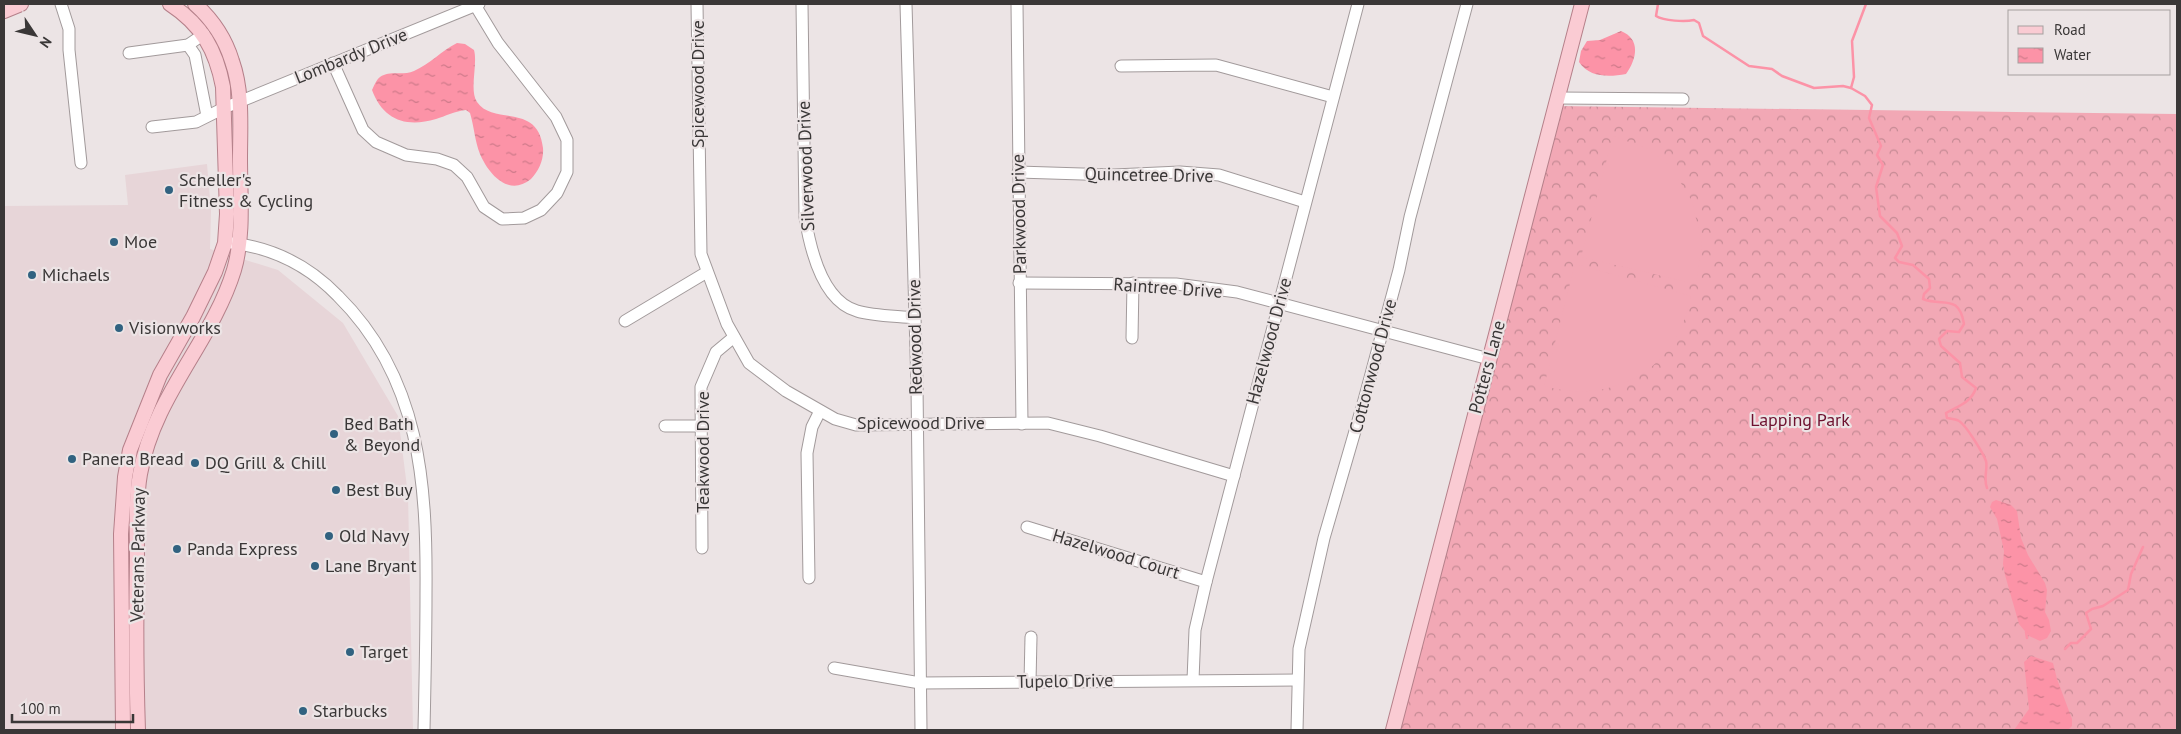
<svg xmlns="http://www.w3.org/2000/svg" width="2181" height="734" font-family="'PT Sans',sans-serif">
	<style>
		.built { fill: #e7d5d8 }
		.forest { fill: url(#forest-crowns) }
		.pitch { fill: #f2a8b5 }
		.water { fill: url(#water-ripples) }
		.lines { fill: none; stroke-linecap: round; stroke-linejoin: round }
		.stream { stroke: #fc93a7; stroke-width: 2.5 }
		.minor-casing { stroke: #a29a9b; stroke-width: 13 }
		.major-casing { stroke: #b5808a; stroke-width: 16 }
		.minor { stroke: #fff; stroke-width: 11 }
		.major { stroke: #facbd3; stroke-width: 14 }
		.poi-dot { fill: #316280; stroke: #ece4e5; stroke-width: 2 }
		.labels { text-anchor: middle; stroke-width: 4.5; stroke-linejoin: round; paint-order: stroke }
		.street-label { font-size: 18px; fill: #3a3737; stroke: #ece4e5 }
		.poi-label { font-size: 18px; fill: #3a3737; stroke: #ece4e5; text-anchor: start }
		.park-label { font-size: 18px; fill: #6e112f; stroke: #ece4e5 }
	</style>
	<defs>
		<pattern id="forest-crowns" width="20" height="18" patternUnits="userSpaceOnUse" patternTransform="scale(1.25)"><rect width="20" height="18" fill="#f2a8b5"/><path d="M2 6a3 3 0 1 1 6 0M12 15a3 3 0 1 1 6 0" fill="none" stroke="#c58a94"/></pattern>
		<pattern id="water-ripples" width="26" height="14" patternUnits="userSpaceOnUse" patternTransform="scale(1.25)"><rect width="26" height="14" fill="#fc93a7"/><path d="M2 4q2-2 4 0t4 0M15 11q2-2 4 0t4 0" fill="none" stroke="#cd7989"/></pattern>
	</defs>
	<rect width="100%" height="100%" fill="#ece4e5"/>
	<path class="built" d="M207,164L211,211L210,249L278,270L343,323L398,416L408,495L413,730H4V206L128,205L125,175Z"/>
	<path class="forest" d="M1556,106L2177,114V730H1395Z"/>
	<g class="pitch">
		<path d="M1613,136L1648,149L1671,167L1692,201L1702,244L1696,284L1581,257Z"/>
		<path d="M1575,264L1691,296C1688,306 1686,317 1682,326C1658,381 1600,402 1544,386Z"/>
	</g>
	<g class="water">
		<path d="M1621,31C1641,39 1637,59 1626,74C1609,77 1590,78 1579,62L1581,51L1587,41L1600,40Z"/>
		<path d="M457,43L465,44L474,50C478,64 469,90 477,102C493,126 538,102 543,148C544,159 539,171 531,179C509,197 489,175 480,154C475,142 474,126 470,113L466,110C455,111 446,116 436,119C406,128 383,120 372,90C374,86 376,80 380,77C390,70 403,76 414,71C430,64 441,51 457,43Z"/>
		<path d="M1996,500L2011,505L2017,511L2021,538L2028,555L2045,583L2047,590L2045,612L2049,620L2051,631L2047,638L2040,641L2029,636L2019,624L2005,575L2003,564L2004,551L1997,519L1990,507L1992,502Z"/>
		<path d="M2031,656L2053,663L2057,679L2072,719V726L2068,730H2014L2029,709L2024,662Z"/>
	</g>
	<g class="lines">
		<g class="stream">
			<path d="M1658,4L1656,16C1664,21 1685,22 1694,20L1699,23L1703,36L1749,66L1772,69L1782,76L1814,88L1843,86L1851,88L1865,96L1872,105L1869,118L1881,146L1877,155L1883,165L1876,187L1880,216L1897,233L1902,246L1895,258L1899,262L1913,265L1929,279L1930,288L1924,294L1923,299C1943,307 1959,293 1964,324L1959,332L1947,331L1939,339L1941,346L1960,363L1962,377L1976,388C1971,403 1958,406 1946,413L1947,418C1951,419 1956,419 1959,421C1966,425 1983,453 1986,461C1988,469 1983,478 1987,488"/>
			<path d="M1851,88L1854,77L1852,41L1866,4"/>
			<path d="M2026,632L2027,638"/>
			<path d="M2065,649L2071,643H2077L2091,629L2086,613L2092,609L2103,606L2128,590L2131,574L2143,547"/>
		</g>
		<g class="minor-casing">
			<g id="minor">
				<path d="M61,4L69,29V50L81,163"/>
				<path d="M697,4L701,254L727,324L749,363L786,391L835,419L856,425L1048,423L1100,436L1234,476"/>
				<path d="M802,4L805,217C810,248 822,301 857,311C873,316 897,316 915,318"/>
				<path d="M906,4L917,386L921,730"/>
				<path d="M1017,4L1022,424"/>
				<path d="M188,45L195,55L207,116"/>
				<path d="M129,53L188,45L204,34"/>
				<path d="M333,63L363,130L376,142L406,155L437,159L454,165L467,177L484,207L502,219L524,218L541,210L557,193L567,172V140L556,117L498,43L475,5"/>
				<path d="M1121,66L1216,65L1333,97"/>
				<path d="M1558,98L1683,99"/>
				<path d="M152,127L196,122L224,108L479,4"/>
				<path d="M1018,172L1114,175L1180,172L1219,175L1305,202"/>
				<path d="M232,243C274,248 309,266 338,296C421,378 427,485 426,594C426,640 425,685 424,730"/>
				<path d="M1019,283L1176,284L1237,292L1489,359"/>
				<path d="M625,321L707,272"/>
				<path d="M1132,338L1133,283"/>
				<path d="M665,426H702"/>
				<path d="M1027,527L1206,582"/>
				<path d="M702,548L701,387L716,352L734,337"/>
				<path d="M809,578L807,453L812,427L820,411"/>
				<path d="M834,668L920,683L1297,680"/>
				<path d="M1193,680L1195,630L1206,582L1358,4"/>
				<path d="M1030,682L1031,637"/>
				<path d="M1297,730L1299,649L1324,538L1364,400L1399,270L1410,217L1467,4"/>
			</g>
		</g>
		<g class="major-casing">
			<g id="major">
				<path d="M4,11L21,4"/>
				<path d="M123,730L121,534L125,477L130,450L160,375L193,317L215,272L225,243L227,214L223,87C216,50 202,25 170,4"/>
				<path d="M138,730C136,673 136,615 137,558C137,530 135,502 140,474C154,395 212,342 234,270C244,236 240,195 240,159C240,127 243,92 232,61C225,38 213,20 195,4"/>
				<path d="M1393,730L1582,4"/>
			</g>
		</g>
		<use href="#minor" class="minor"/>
		<use href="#major" class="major"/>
	</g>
	<g class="poi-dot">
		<circle cx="169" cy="190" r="5"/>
		<circle cx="114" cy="242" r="5"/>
		<circle cx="32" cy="275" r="5"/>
		<circle cx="119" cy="328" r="5"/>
		<circle cx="334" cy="434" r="5"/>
		<circle cx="72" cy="459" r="5"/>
		<circle cx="195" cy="463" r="5"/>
		<circle cx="336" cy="490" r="5"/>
		<circle cx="329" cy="536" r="5"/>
		<circle cx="177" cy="549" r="5"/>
		<circle cx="315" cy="566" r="5"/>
		<circle cx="350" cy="652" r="5"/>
		<circle cx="303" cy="711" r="5"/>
	</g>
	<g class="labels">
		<g class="street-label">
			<text transform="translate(351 56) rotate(-22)" y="6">Lombardy Drive</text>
			<text transform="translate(698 84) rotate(-90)" y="6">Spicewood Drive</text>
			<text transform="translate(806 166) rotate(-92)" y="6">Silverwood Drive</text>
			<text transform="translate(1149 175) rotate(1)" y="6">Quincetree Drive</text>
			<text transform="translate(1019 214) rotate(-91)" y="6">Parkwood Drive</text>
			<text transform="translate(1168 288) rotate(4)" y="6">Raintree Drive</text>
			<text transform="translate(915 337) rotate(-91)" y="6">Redwood Drive</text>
			<text transform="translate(1269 341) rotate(-75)" y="6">Hazelwood Drive</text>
			<text transform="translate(1373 366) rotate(-75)" y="6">Cottonwood Drive</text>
			<text transform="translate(1487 367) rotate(-75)" y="6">Potters Lane</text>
			<text x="921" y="429">Spicewood Drive</text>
			<text transform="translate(703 452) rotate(-90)" y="6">Teakwood Drive</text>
			<text transform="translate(1116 554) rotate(17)" y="6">Hazelwood Court</text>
			<text transform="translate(138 555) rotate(-89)" y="6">Veterans Parkway</text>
			<text transform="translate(1065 681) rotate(-1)" y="6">Tupelo Drive</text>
		</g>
		<g class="poi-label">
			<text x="179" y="186">Scheller's<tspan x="179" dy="21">Fitness &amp; Cycling</tspan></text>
			<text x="124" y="248">Moe</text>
			<text x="42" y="281">Michaels</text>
			<text x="129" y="334">Visionworks</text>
			<text x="344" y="430">Bed Bath<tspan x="344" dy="21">&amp; Beyond</tspan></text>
			<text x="82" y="465">Panera Bread</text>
			<text x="205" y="469">DQ Grill &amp; Chill</text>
			<text x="346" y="496">Best Buy</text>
			<text x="339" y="542">Old Navy</text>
			<text x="187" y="555">Panda Express</text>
			<text x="325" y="572">Lane Bryant</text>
			<text x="360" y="658">Target</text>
			<text x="313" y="717">Starbucks</text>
		</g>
		<g class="park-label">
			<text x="1800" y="426">Lapping Park</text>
		</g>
	</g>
	<rect width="2181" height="734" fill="none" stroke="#3a3737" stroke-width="10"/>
	<rect x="2008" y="10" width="162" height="65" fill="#ece4e5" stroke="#a59f9f"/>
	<rect x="2018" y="26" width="25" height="8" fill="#facbd3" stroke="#a59f9f"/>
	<text x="2054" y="35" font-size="15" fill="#3a3737">Road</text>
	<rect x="2018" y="48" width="25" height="15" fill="url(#water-ripples)" stroke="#a59f9f"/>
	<text x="2054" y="60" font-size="15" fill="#3a3737">Water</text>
	<g transform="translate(35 35) rotate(125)" stroke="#ece4e5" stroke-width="4" paint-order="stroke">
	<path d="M0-4L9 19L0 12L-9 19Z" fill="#3a3737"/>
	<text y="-8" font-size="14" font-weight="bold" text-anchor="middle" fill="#3a3737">N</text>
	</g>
	<path d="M12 714v8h121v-8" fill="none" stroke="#3a3737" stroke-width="2.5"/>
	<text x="20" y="714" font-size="15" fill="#3a3737" stroke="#ece4e5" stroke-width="4" paint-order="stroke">100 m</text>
</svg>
